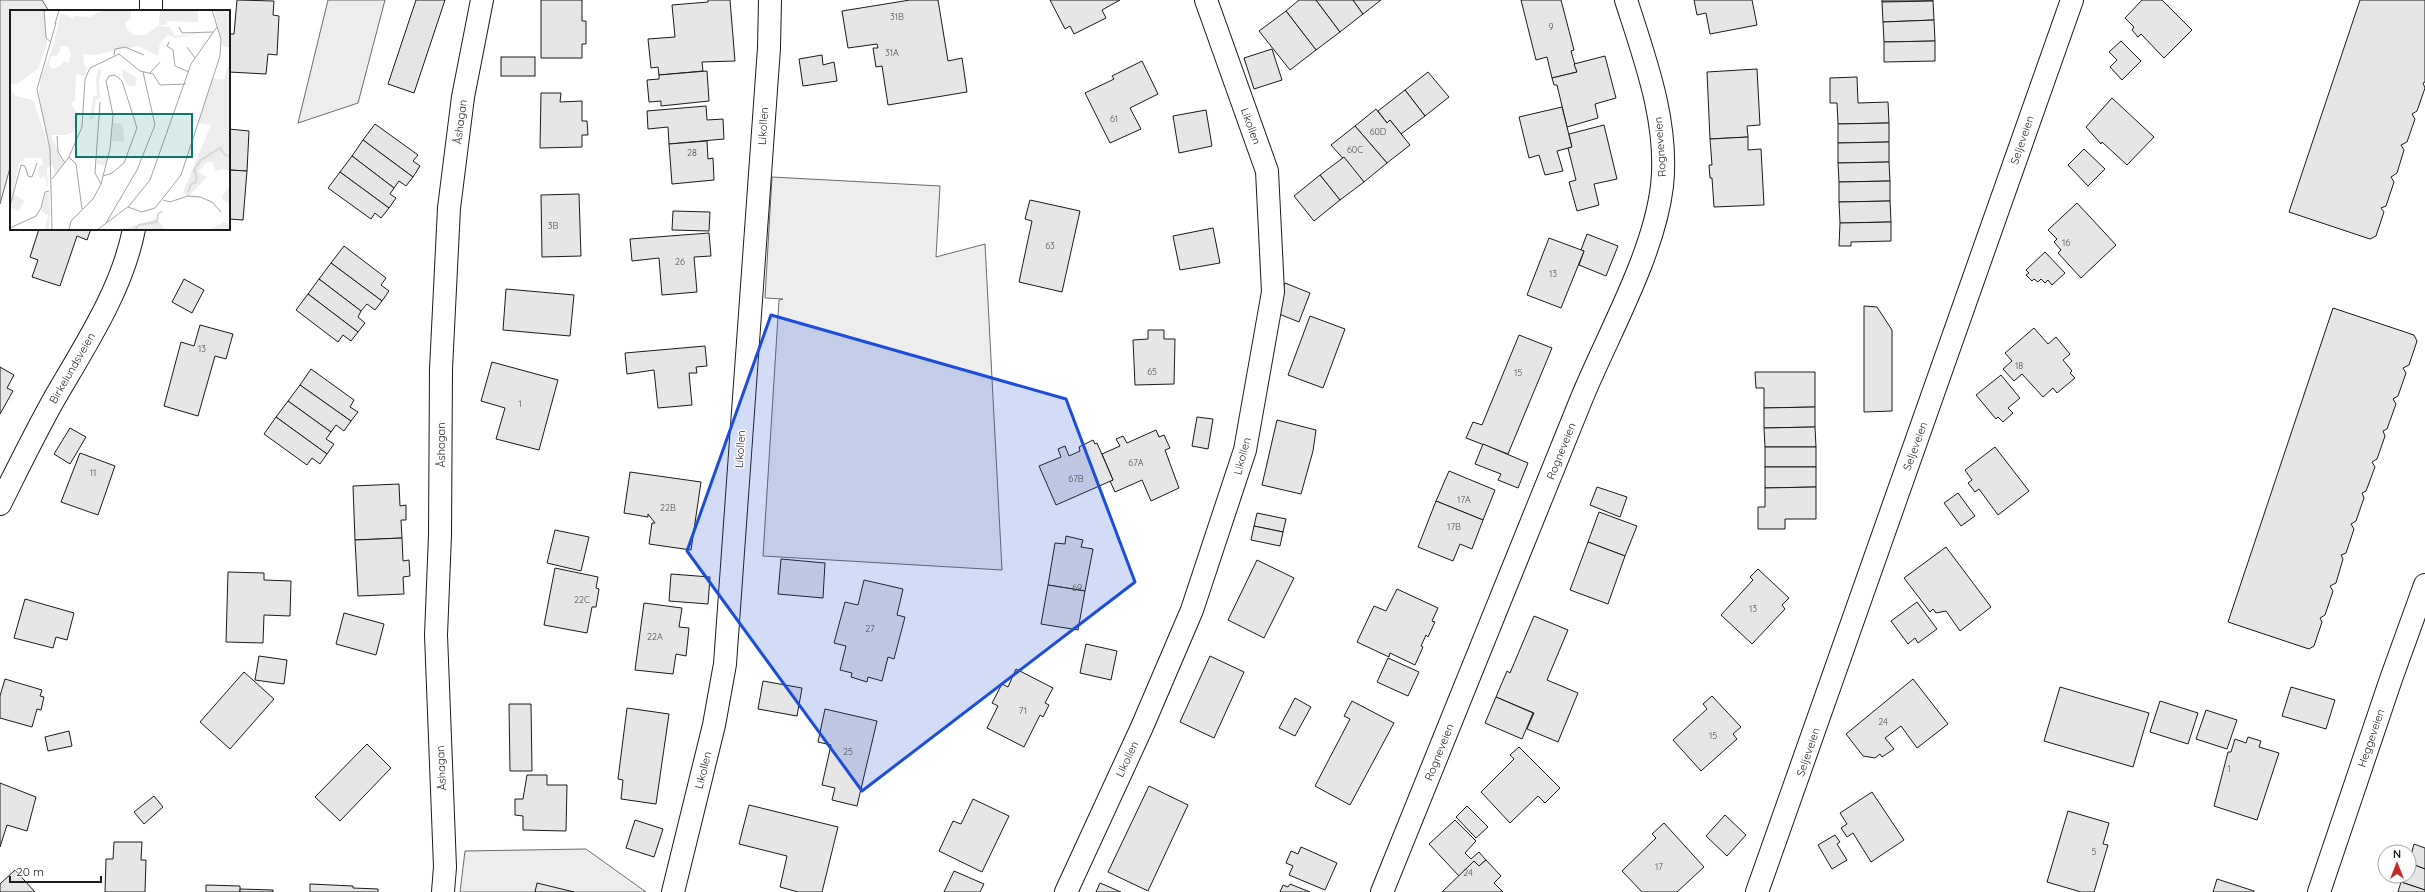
<svg xmlns="http://www.w3.org/2000/svg" width="2425" height="892" font-family="Quicksand,sans-serif">
	<style>
		.green { fill: #ededed; stroke: #6a6a6a }
		.building { fill: #e6e6e6; stroke: #1a1a1a }
		.lines { fill: none; stroke-linecap: round; stroke-linejoin: round }
		.minor-casing { stroke: #1a1a1a; stroke-width: 24 }
		.minor { stroke: #fff; stroke-width: 22 }
		.marked { fill: #1d4ed8; fill-opacity: 0.2; stroke: #1d4ed8; stroke-width: 3; stroke-linejoin: round }
		.labels { text-anchor: middle; stroke-width: 3; stroke-linejoin: round; paint-order: stroke }
		.number-label { font-size: 9px; fill: #4d4d4d }
		.street-label { font-size: 11px; fill: #1a1a1a; stroke: #fff }
		.inset-river { fill: none; stroke: #d7d7d7; stroke-width: 2 }
		.inset-road { fill: none; stroke: #a3a3a3; stroke-width: 1 }
		.view { fill: #0f766e; fill-opacity: 0.15; stroke: #0f766e; stroke-width: 2 }
		.inset-edge { fill: none; stroke: #1a1a1a; stroke-width: 2 }
	</style>
	<rect width="100%" height="100%" fill="#fff"/>
	<g class="green">
		<path d="M0,0H42L49,11H11V164L0,204Z"/>
		<path d="M328,0H385L358,103L298,123Z"/>
		<path d="M772,177L940,186L936,257L985,244L1002,570L763,556L779,300L783,299L765,298Z"/>
		<path d="M586,849L646,892H460L465,851Z"/>
	</g>
	<g class="building">
		<path d="M237,0L274,1L273,15L279,16L277,55L268,54L266,74L229,72V34H234Z"/>
		<path d="M416,0H445L414,93L388,84Z"/>
		<path d="M541,0H582V21H586V44H582V58H541Z"/>
		<path d="M708,0H730L735,61L702,62L703,71L659,75L658,67L651,68L648,39L675,37L672,5L708,2Z"/>
		<path d="M910,0H938L948,61L962,58L967,92L888,105L882,66L876,67L873,48H878L877,44L848,48L842,11Z"/>
		<path d="M1050,0H1120L1102,10L1106,18L1074,34L1070,26L1065,29Z"/>
		<path d="M1299,0H1316L1340,32L1316,50L1286,11Z"/>
		<path d="M1316,0H1353L1363,14L1340,32Z"/>
		<path d="M1353,0H1381L1363,14Z"/>
		<path d="M1521,0H1561L1574,50L1571,51L1577,72L1552,78L1547,57L1536,60Z"/>
		<path d="M1694,0H1752L1757,25L1710,34L1706,13L1697,15Z"/>
		<path d="M1882,0H1933V1L1882,2Z"/>
		<path d="M2142,0H2162L2192,30L2164,58L2141,34L2138,37L2132,30L2134,27L2125,18Z"/>
		<path d="M2360,0H2425V82L2423,83L2425,88L2417,111L2412,114L2415,119L2407,142L2401,145L2404,150L2397,173L2391,177L2394,182L2386,206L2381,208L2384,212L2376,236L2370,239L2289,212Z"/>
		<path d="M1933,1L1934,20L1883,22L1882,2Z"/>
		<path d="M1286,11L1316,50L1290,70L1259,31Z"/>
		<path d="M1934,20L1935,41L1884,42L1883,22Z"/>
		<path d="M1935,41V61L1884,62V42Z"/>
		<path d="M2121,41L2141,61L2122,80L2110,67L2117,60L2109,52Z"/>
		<path d="M1272,49L1282,80L1254,89L1244,58Z"/>
		<path d="M822,55L823,65L834,62L837,81L803,86L799,59Z"/>
		<path d="M1605,56L1616,98L1595,104L1598,118L1567,127L1557,85H1554L1552,78L1577,72L1574,64Z"/>
		<rect x="501" y="57" width="34" height="19"/>
		<path d="M1142,61L1158,94L1130,108L1141,129L1110,143L1085,93L1114,79L1112,76Z"/>
		<path d="M1757,69L1760,125L1747,126L1748,137L1710,139L1707,72Z"/>
		<path d="M707,71L709,101L661,106V101L649,102L647,80L659,79V75Z"/>
		<path d="M1428,72L1449,97L1425,116L1405,90Z"/>
		<path d="M1857,77L1858,103L1888,102L1889,123L1838,124L1837,103H1830V78Z"/>
		<path d="M1405,90L1425,116L1401,134L1390,120L1387,123L1378,111Z"/>
		<path d="M541,93H561L560,102L582,101V121H587L588,135H582V147L540,148Z"/>
		<path d="M2112,98L2154,137L2127,165L2102,142L2101,144L2086,127Z"/>
		<path d="M706,106L707,120L723,119L724,139L669,144L668,127L648,129L647,111Z"/>
		<path d="M1562,107L1572,147L1557,151L1563,171L1545,175L1539,155L1529,158L1519,117Z"/>
		<path d="M1376,109L1387,123L1390,120L1410,145L1387,163L1355,126Z"/>
		<path d="M1206,110L1212,146L1179,153L1173,116Z"/>
		<path d="M1889,123V142L1838,143V124Z"/>
		<path d="M375,124L418,155L413,161L420,166L413,177L363,140Z"/>
		<path d="M1604,125L1617,179L1594,184L1599,205L1577,211L1569,182L1576,180L1568,148L1572,147L1569,134Z"/>
		<path d="M1355,126L1387,163L1364,182L1331,145Z"/>
		<path d="M229,129L249,131L247,171L229,170Z"/>
		<path d="M1748,137V150L1761,149L1764,205L1714,207L1712,178H1710L1709,165H1712L1710,139Z"/>
		<path d="M363,140L413,177L406,186L399,181L394,188L352,156Z"/>
		<path d="M707,141L708,159L713,158L714,180L672,184L669,144Z"/>
		<path d="M1889,142V162L1838,163V143Z"/>
		<path d="M2084,149L2105,169L2088,186L2068,165Z"/>
		<path d="M352,156L394,188L390,194L396,198L389,208L340,172Z"/>
		<path d="M1344,157L1364,182L1340,200L1320,175Z"/>
		<path d="M1889,162L1890,181L1839,182L1838,163Z"/>
		<path d="M229,170L247,171L243,220L229,219Z"/>
		<path d="M340,172L389,208L381,218L375,213L371,219L328,188Z"/>
		<path d="M1320,175L1340,200L1314,221L1294,196Z"/>
		<path d="M1890,181V201L1839,202V182Z"/>
		<path d="M579,194L581,256L542,257L541,195Z"/>
		<path d="M1030,200L1080,211L1062,292L1019,282L1032,221L1025,219Z"/>
		<path d="M1890,201L1891,222L1840,223L1839,202Z"/>
		<path d="M2077,203L2116,245L2081,278L2058,253L2061,250L2054,242L2057,239L2048,230Z"/>
		<path d="M673,211L710,212L709,231L672,230Z"/>
		<path d="M1891,222V241L1851,242V246H1839L1840,223Z"/>
		<path d="M1213,228L1220,263L1180,270L1173,236Z"/>
		<path d="M39,229H91L87,240L77,236L60,286L32,277L38,260L30,257Z"/>
		<path d="M709,233L711,256L694,257L697,292L662,295L659,258L632,261L630,239Z"/>
		<path d="M1587,234L1618,246L1606,276L1579,265L1584,251L1581,250Z"/>
		<path d="M1549,238L1584,251L1561,308L1527,295Z"/>
		<path d="M344,246L386,278L381,285L389,291L382,301L331,263Z"/>
		<path d="M2045,252L2065,273L2052,285L2048,280L2045,283L2041,279L2038,282L2034,279L2032,281L2026,275L2029,273L2026,270Z"/>
		<path d="M331,263L382,301L375,310L367,304L361,311L319,279Z"/>
		<path d="M184,279L204,290L192,313L172,302Z"/>
		<path d="M319,279L361,311L358,317L365,323L358,332L308,294Z"/>
		<path d="M1285,283L1310,293L1299,322L1274,312Z"/>
		<path d="M506,289L574,295L570,336L503,330Z"/>
		<path d="M308,294L358,332L351,341L343,335L338,342L296,310Z"/>
		<path d="M1864,306L1877,307L1892,330V411L1864,412Z"/>
		<path d="M2333,308L2414,335L2417,341L2409,365L2403,368L2406,373L2398,396L2393,399L2396,404L2387,429L2383,431L2385,436L2377,459L2372,462L2375,467L2366,491L2362,493L2364,498L2356,521L2351,524L2354,529L2346,553L2341,555L2343,559L2336,583L2330,586L2333,591L2325,615L2320,618L2322,622L2314,646L2309,649L2228,622Z"/>
		<path d="M1310,316L1345,329L1323,388L1288,375Z"/>
		<path d="M200,325L233,334L226,359L215,356L198,416L164,406L181,342L194,346Z"/>
		<path d="M2034,328L2048,344L2056,337L2070,354L2063,360L2072,371L2070,373L2075,378L2057,393L2053,388L2043,397L2022,374L2014,381L2003,369L2012,361L2005,353Z"/>
		<path d="M1148,330H1164V339H1175L1174,384L1135,385L1133,340L1148,339Z"/>
		<path d="M1519,335L1552,348L1508,454L1466,438L1473,422L1482,425Z"/>
		<path d="M705,346L707,366L696,367L697,373H689L692,405L658,408L654,370L627,374L625,353Z"/>
		<path d="M492,362L558,380L539,450L496,439L505,408L481,401Z"/>
		<path d="M0,367L14,375L7,388L13,391L0,414Z"/>
		<path d="M311,369L354,400L350,407L358,412L351,421L300,385Z"/>
		<path d="M1755,372H1815V407L1764,408V388H1756Z"/>
		<path d="M2001,375L2020,398L2008,408L2013,413L2003,422L1998,417L1996,419L1976,395Z"/>
		<path d="M300,385L351,421L344,431L336,425L331,432L288,401Z"/>
		<path d="M288,401L331,432L326,439L334,444L327,454L276,417Z"/>
		<path d="M1815,407V427L1764,428V408Z"/>
		<path d="M276,417L327,454L320,464L312,458L307,465L264,434Z"/>
		<path d="M1197,417L1213,419L1208,449L1192,446Z"/>
		<path d="M1277,420L1316,430L1313,451L1301,494L1262,485Z"/>
		<path d="M1815,427L1816,447H1765L1764,428Z"/>
		<path d="M70,428L86,437L70,464L54,454Z"/>
		<path d="M1156,430L1159,437L1164,435L1170,448L1165,450L1179,488L1151,501L1142,480L1115,492L1110,481L1113,480L1102,454L1120,446L1116,439L1123,436L1127,443Z"/>
		<path d="M1093,440L1095,444L1097,443L1113,480L1056,505L1039,466L1061,457L1058,449L1065,446L1069,456L1080,451L1079,447Z"/>
		<path d="M1483,444L1528,463L1518,488L1498,480L1501,474L1475,464Z"/>
		<rect x="1765" y="447" width="51" height="20"/>
		<path d="M1995,447L2029,491L1998,515L1979,489L1975,492L1968,483L1972,480L1965,470Z"/>
		<path d="M80,453L115,466L98,515L61,502Z"/>
		<path d="M1765,467H1816V487L1765,488Z"/>
		<path d="M1449,471L1495,490L1483,520L1436,501Z"/>
		<path d="M630,472L701,482L691,550L649,544L652,523H655L648,514V517L624,513Z"/>
		<path d="M399,484L400,506L406,505V520H401L402,538L355,540L353,486Z"/>
		<path d="M1597,487L1627,497L1620,517L1590,505Z"/>
		<path d="M1816,487V519H1785V529H1758V507H1765V488Z"/>
		<path d="M1958,493L1975,516L1961,526L1944,503Z"/>
		<path d="M1436,501L1483,520L1472,549L1460,544L1453,561L1418,547Z"/>
		<path d="M1599,512L1637,526L1625,556L1588,542Z"/>
		<path d="M1257,513L1286,519L1283,532L1254,526Z"/>
		<path d="M1254,526L1283,532L1280,546L1251,540Z"/>
		<path d="M555,530L589,537L581,571L547,563Z"/>
		<path d="M1066,536L1083,540L1081,547L1093,549L1085,591L1048,585L1055,543L1065,544Z"/>
		<path d="M402,538L403,561L409,560L410,576L403,577L404,594L358,596L355,540Z"/>
		<path d="M1588,542L1625,556L1608,604L1570,590Z"/>
		<path d="M1946,547L1991,607L1960,631L1946,611L1936,613L1933,609L1930,612L1904,578Z"/>
		<path d="M781,559L825,563L823,598L778,594Z"/>
		<path d="M1257,560L1294,578L1264,638L1228,620Z"/>
		<path d="M555,568L598,577L596,588L599,589L596,607H592L587,633L544,625Z"/>
		<path d="M1758,569L1789,598L1782,605L1785,609L1752,644L1721,615L1753,580L1750,577Z"/>
		<path d="M228,572L264,573V580L291,581L290,616L264,615L263,643L226,642Z"/>
		<path d="M671,574L710,577L708,604L669,601Z"/>
		<path d="M864,580L903,589L897,615L905,617L894,659L888,657L882,681L868,677L867,682L851,677L852,673L840,670L846,646L834,643L845,602L858,605Z"/>
		<path d="M1048,585L1085,591L1078,630L1041,624Z"/>
		<path d="M1397,589L1438,608L1432,621L1435,622L1428,637L1426,635L1421,646L1423,647L1415,665L1390,653L1389,657L1357,642L1374,606L1386,611Z"/>
		<path d="M25,599L74,613L67,640L56,637L53,648L14,638Z"/>
		<path d="M1917,602L1937,629L1918,643L1915,638L1908,644L1891,621Z"/>
		<path d="M644,603L682,608L679,627L689,628L686,656L676,654L673,674L635,670Z"/>
		<path d="M344,613L384,624L376,655L336,644Z"/>
		<path d="M1534,616L1568,630L1547,680L1578,693L1558,742L1527,729L1534,713L1496,697L1507,671L1510,673Z"/>
		<path d="M1086,644L1117,651L1111,680L1080,673Z"/>
		<path d="M259,656L287,660L284,684L255,680Z"/>
		<path d="M1210,656L1244,672L1214,738L1180,722Z"/>
		<path d="M1388,658L1419,672L1408,696L1377,682Z"/>
		<path d="M1016,669L1053,688L1045,703L1049,705L1043,717L1040,715L1024,747L987,728L998,706L992,703L1002,684L1008,687Z"/>
		<path d="M244,672L274,699L230,749L200,722Z"/>
		<path d="M5,679L42,690L40,696L44,697L41,710L37,709L32,727L0,718V696Z"/>
		<path d="M1913,679L1948,724L1917,748L1901,726L1885,738L1894,749L1882,757L1880,754L1875,758L1863,756L1846,734Z"/>
		<path d="M763,681L802,688L797,716L758,709Z"/>
		<path d="M2060,687L2149,713L2133,767L2044,741Z"/>
		<path d="M2291,687L2335,700L2326,729L2282,716Z"/>
		<path d="M1712,696L1741,727L1733,734L1737,739L1701,771L1673,740L1707,709L1703,704Z"/>
		<path d="M1496,697L1533,713L1522,739L1485,723Z"/>
		<path d="M1295,698L1311,707L1295,736L1279,728Z"/>
		<path d="M1352,701L1394,723L1350,805L1315,786L1350,719L1344,716Z"/>
		<path d="M2160,701L2198,713L2188,744L2150,732Z"/>
		<path d="M509,704H531L532,771H510Z"/>
		<path d="M627,708L669,714L656,804L621,799L623,780L618,779Z"/>
		<path d="M825,709L877,721L857,806L832,800L835,788L822,785L831,745L818,742Z"/>
		<path d="M2206,710L2237,720L2227,749L2196,739Z"/>
		<path d="M69,731L72,746L48,751L45,737Z"/>
		<path d="M2248,737L2261,741L2259,747L2279,753L2257,820L2214,806L2228,752H2231L2235,739L2246,743Z"/>
		<path d="M367,744L391,768L340,821L315,797Z"/>
		<path d="M1519,747L1560,788L1545,803L1538,796L1510,823L1481,792L1514,759L1510,755Z"/>
		<path d="M527,775H547V785H567L566,831L523,830V816L515,815V799H523Z"/>
		<path d="M0,783L36,797L27,831L7,825L0,847Z"/>
		<path d="M1149,786L1188,805L1148,891L1108,872Z"/>
		<path d="M1872,792L1904,840L1871,862L1853,833L1847,837L1841,828L1847,824L1840,813Z"/>
		<path d="M154,796L163,807L144,824L134,812Z"/>
		<path d="M973,799L1009,816L982,872L939,851L953,821L961,824Z"/>
		<path d="M749,805L838,827L822,892H798L780,887L787,856L739,844Z"/>
		<path d="M1467,806L1488,827L1476,838L1456,817Z"/>
		<path d="M2068,811L2109,823L2103,844L2108,845L2094,892H2081L2047,882Z"/>
		<path d="M1725,815L1746,835L1727,856L1706,836Z"/>
		<path d="M635,820L663,829L654,857L626,848Z"/>
		<path d="M1455,820L1476,841L1465,853L1471,859L1479,852L1486,860L1479,866L1474,861L1459,876L1429,844Z"/>
		<path d="M1664,823L1704,867L1677,892H1642L1622,871L1656,838L1652,834Z"/>
		<path d="M1835,835L1840,842L1837,844L1847,860L1832,869L1818,845Z"/>
		<path d="M114,842H142L141,860H146L145,892H105L106,859H113Z"/>
		<path d="M2414,844L2425,848V869L2409,863Z"/>
		<path d="M1301,847L1337,863L1325,890L1289,875L1293,866L1286,863L1291,851L1298,854Z"/>
		<path d="M1486,860L1501,876L1494,883L1503,892H1442L1474,861L1479,866Z"/>
		<path d="M2409,863L2425,869V890L2401,882L2403,876H2409Z"/>
		<path d="M15,870L35,892H0V884Z"/>
		<path d="M954,871L984,884L980,892H944Z"/>
		<path d="M2217,879L2254,891V892H2213Z"/>
		<path d="M2401,882L2425,890V892H2398Z"/>
		<path d="M537,883L574,892H535Z"/>
		<path d="M1100,883L1121,892H1096Z"/>
		<path d="M310,884L353,886V888L378,889V892H310Z"/>
		<path d="M1290,884L1310,892H1280L1283,885L1288,887Z"/>
		<path d="M206,885L240,886V892H206Z"/>
		<path d="M240,889L273,890V892H240Z"/>
	</g>
	<g class="lines">
		<g class="minor-casing">
			<g id="minor">
				<path d="M151,11V0"/>
				<path d="M0,504C17,470 34,435 53,401C84,347 122,291 134,229"/>
				<path d="M443,892L445,867L436,635L440,535L441,369L449,208L463,97L482,0"/>
				<path d="M673,892L714,725L725,664L769,48L770,0"/>
				<path d="M1066,892L1142,727L1192,610L1245,450L1273,292L1267,171L1206,0"/>
				<path d="M1382,892C1449,728 1515,564 1581,400C1607,336 1654,255 1662,186C1669,123 1645,59 1626,0"/>
				<path d="M1757,892L2072,0"/>
				<path d="M2319,892L2391,679L2425,585"/>
			</g>
		</g>
		<use href="#minor" class="minor"/>
	</g>
	<path class="marked" d="M771,315L1066,399L1135,582L862,791L687,551Z"/>
	<g class="labels">
		<g class="number-label">
			<text x="897" y="20">31B</text>
			<text x="1551" y="30">9</text>
			<text x="892" y="56">31A</text>
			<text x="1114" y="122">61</text>
			<text x="1378" y="135">60D</text>
			<text x="1355" y="153">60C</text>
			<text x="692" y="156">28</text>
			<text x="553" y="229">3B</text>
			<text x="2066" y="246">16</text>
			<text x="1050" y="249">63</text>
			<text x="680" y="265">26</text>
			<text x="1553" y="277">13</text>
			<text x="202" y="352">13</text>
			<text x="2019" y="369">18</text>
			<text x="1152" y="375">65</text>
			<text x="1518" y="376">15</text>
			<text x="520" y="407">1</text>
			<text x="1136" y="466">67A</text>
			<text x="93" y="476">11</text>
			<text x="1076" y="482">67B</text>
			<text x="1464" y="503">17A</text>
			<text x="668" y="511">22B</text>
			<text x="1454" y="530">17B</text>
			<text x="1077" y="591">69</text>
			<text x="582" y="603">22C</text>
			<text x="1753" y="612">13</text>
			<text x="870" y="632">27</text>
			<text x="655" y="640">22A</text>
			<text x="1023" y="714">71</text>
			<text x="1883" y="725">24</text>
			<text x="1713" y="739">15</text>
			<text x="848" y="755">25</text>
			<text x="2229" y="772">1</text>
			<text x="2094" y="855">5</text>
			<text x="1659" y="870">17</text>
			<text x="1468" y="876">24</text>
		</g>
		<g class="street-label">
			<text transform="translate(460 122) rotate(-83)" y="4">Åshagan</text>
			<text transform="translate(763 126) rotate(-86)" y="4">Likollen</text>
			<text transform="translate(1251 126) rotate(70)" y="4">Likollen</text>
			<text transform="translate(2022 140) rotate(-71)" y="4">Seljeveien</text>
			<text transform="translate(1660 147) rotate(-94)" y="4">Rogneveien</text>
			<text transform="translate(72 368) rotate(-60)" y="4">Birkelundsveien</text>
			<text transform="translate(441 445) rotate(-90)" y="4">Åshagan</text>
			<text transform="translate(1915 446) rotate(-70)" y="4">Seljeveien</text>
			<text transform="translate(740 449) rotate(-86)" y="4">Likollen</text>
			<text transform="translate(1561 451) rotate(-68)" y="4">Rogneveien</text>
			<text transform="translate(1242 456) rotate(-75)" y="4">Likollen</text>
			<text transform="translate(2371 738) rotate(-71)" y="4">Heggeveien</text>
			<text transform="translate(1439 752) rotate(-68)" y="4">Rogneveien</text>
			<text transform="translate(1808 752) rotate(-71)" y="4">Seljeveien</text>
			<text transform="translate(1127 759) rotate(-65)" y="4">Likollen</text>
			<text transform="translate(441 768) rotate(-93)" y="4">Åshagan</text>
			<text transform="translate(703 770) rotate(-76)" y="4">Likollen</text>
		</g>
	</g>
	<g transform="translate(10 10)">
		<rect width="220" height="220" fill="#fff"/>
		<path d="M0,0H35L37,34L28,59L5,75L0,73ZM93,0H121V8L115,13L117,19L123,25H135L148,16L160,17L165,26L189,24L165,28L158,25L150,33L148,46L128,36L84,45L73,44L74,55L77,58L74,66L66,64L65,90L61,94L68,105L63,122L56,125H41L54,154L46,164L42,154L37,158L38,177L34,165L30,169L27,160L33,153L31,148H15L9,153L4,176V185L14,190L9,201L0,197V79L6,86L23,90L37,131L29,83L31,67L43,37L51,3L64,9L63,6L80,7ZM51,36H57L61,43L59,53L52,51V55L42,59L39,54L41,46L48,45ZM150,0H188V12L157,11L156,15H149ZM204,0H220V37H213ZM220,50V161L214,159L205,161L203,152H197L188,162L197,167L178,187L173,182L201,115L188,113L202,68L213,70ZM88,59L92,60L89,70L90,88L86,90L83,109L80,110L83,86H87L86,69ZM113,59L127,68L125,77L117,75L112,65ZM103,113H111V116H113L114,132L102,131ZM88,145L98,148L95,156L87,154ZM220,175V195L211,188ZM36,183H39L40,201L39,220H35L38,205L31,201ZM146,209L156,220H114L116,218ZM214,212L220,216V220H199Z" fill="#ededed" fill-rule="evenodd"/>
		<path class="inset-river" d="M178,182L181,174L185,173L187,167L184,160L191,150L210,138L215,145L220,146M125,220L129,215L147,212L148,204L152,201"/>
		<path class="inset-road" d="M34,0L36,28L41,32M45,14L49,0M169,17L172,23L203,22M159,32L157,36L163,40L165,56L179,62M177,37L185,48M104,45L105,39L115,37L134,45M140,63L150,52M90,92L85,163L91,174M47,126L48,142L55,153M59,147L66,154L72,199M42,169L59,147L72,117L75,69L80,58L109,44L130,61L143,64L150,75L176,74M153,190L160,192L178,186L190,187L202,192L211,202M0,196L11,155L15,156L18,166L22,167L27,153M118,197L132,202L145,198L171,165L210,46L211,29L202,0M96,213L127,160L145,115L133,62M0,218L26,206L31,198L35,182L39,181M42,220L40,139L27,79L46,13M59,220L61,211L83,189L91,174L100,139L103,105L96,71L99,66L105,65L112,71L127,118L114,153L102,163L93,166M87,220L119,196L140,170L181,54L207,17"/>
		<path class="view" d="M66,104H182V147H66Z"/>
		<rect width="220" height="220" class="inset-edge"/>
	</g>
	<g transform="translate(2397 864)"><circle r="19" fill="#ffffff" stroke="#a3a3a3"/>
	<path d="M0-3L7 15L0 10L-7 15Z" fill="#c62828"/>
	<text y="-6" font-size="11" font-weight="bold" text-anchor="middle" fill="#1a1a1a">N</text>
	</g>
	<path d="M10 876v6h91v-6" fill="none" stroke="#1a1a1a" stroke-width="2"/>
	<text x="16" y="876" font-size="12" fill="#1a1a1a" stroke="#ffffff" stroke-width="3" paint-order="stroke">20 m</text>
</svg>
